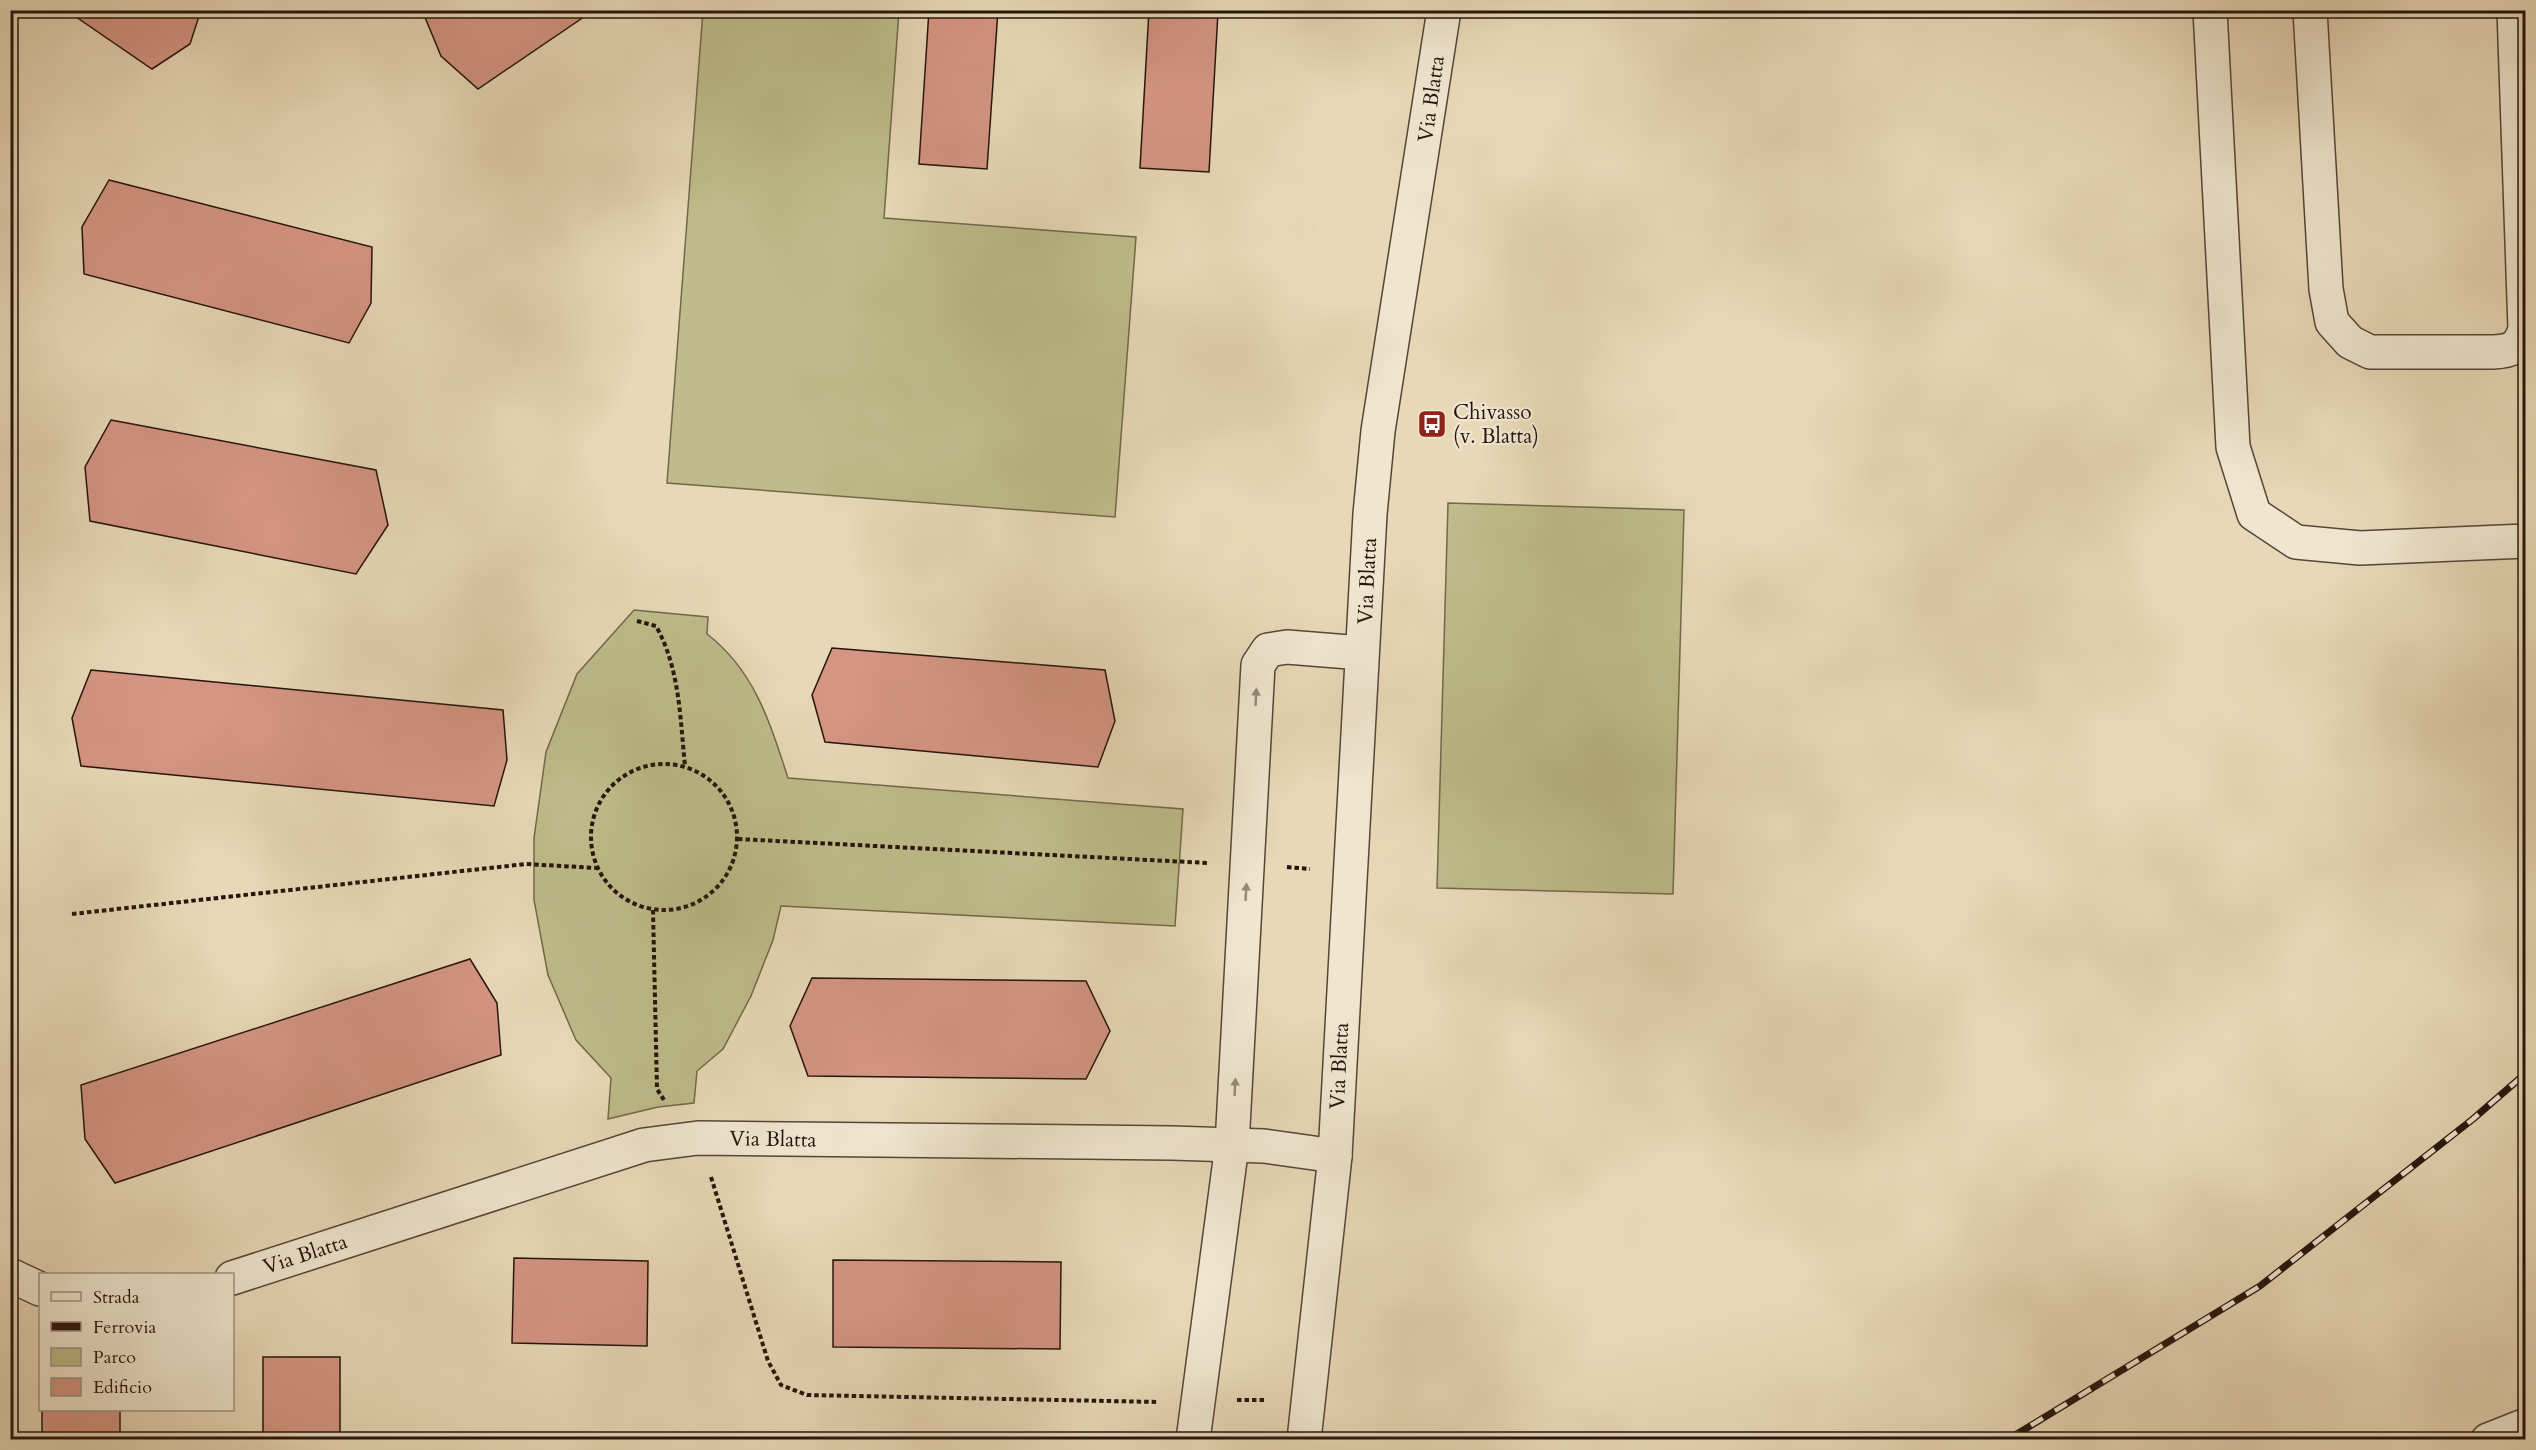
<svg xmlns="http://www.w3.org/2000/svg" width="2536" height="1450" font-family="Cardo,serif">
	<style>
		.green { fill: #bdbc8a; stroke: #72684b; stroke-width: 1.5 }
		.building { fill: #d49583; stroke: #26140c; stroke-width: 1.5 }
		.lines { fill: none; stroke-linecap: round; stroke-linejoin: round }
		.minor-casing { stroke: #564537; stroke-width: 36 }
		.path { stroke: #26140c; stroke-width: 4; stroke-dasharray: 4.5 3; stroke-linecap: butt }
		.minor { stroke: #f0e6d0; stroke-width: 33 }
		.rail-casing { stroke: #26140c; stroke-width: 7 }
		.rail { stroke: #f0e6d0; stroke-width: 4.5; stroke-dasharray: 14; stroke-linecap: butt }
		.oneway { fill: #958878 }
		.labels { text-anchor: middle; stroke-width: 4.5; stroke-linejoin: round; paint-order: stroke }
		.street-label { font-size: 21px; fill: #26140c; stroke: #f0e6d0 }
		.poi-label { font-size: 21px; fill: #26140c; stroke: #f0e6d0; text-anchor: start }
	</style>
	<rect width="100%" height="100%" fill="#e8d8b7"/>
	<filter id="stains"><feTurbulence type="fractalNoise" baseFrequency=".00333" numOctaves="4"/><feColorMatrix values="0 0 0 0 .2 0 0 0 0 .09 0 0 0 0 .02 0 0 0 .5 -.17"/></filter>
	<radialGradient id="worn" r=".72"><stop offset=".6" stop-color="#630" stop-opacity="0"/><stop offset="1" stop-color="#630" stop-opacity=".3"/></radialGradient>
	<g class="green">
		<path d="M703,11H899L884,218L1136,237L1115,517L667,483Z"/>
		<path d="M1448,503L1684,510L1673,894L1437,888Z"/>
		<path d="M634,610L708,617L707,634C755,671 770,723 788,778L1183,809L1175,926L781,906L773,940L751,996L723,1049L697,1071L694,1103L658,1107L608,1119L611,1078L576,1040L548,975L534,900V838L546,752L577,674Z"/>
	</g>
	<g class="building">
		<path d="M66,10H201L190,44L152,69Z"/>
		<path d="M422,10H594L478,89L441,56Z"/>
		<path d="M929,10H998L987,169L919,164Z"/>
		<path d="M1149,10L1218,12L1209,172L1140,168Z"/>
		<path d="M109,180L372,247L371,303L349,343L84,274L82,227Z"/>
		<path d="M111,420L376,470L388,525L356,574L90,521L85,467Z"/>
		<path d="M832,648L1105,670L1115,721L1098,767L825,742L812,695Z"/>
		<path d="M91,670L503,710L507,760L494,806L81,766L72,718Z"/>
		<path d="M470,959L497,1003L501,1055L115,1183L85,1139L81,1085Z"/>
		<path d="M812,978L1086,981L1110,1031L1086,1079L808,1076L790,1026Z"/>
		<path d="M514,1258L648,1261L647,1346L512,1343Z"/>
		<path d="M833,1260L1061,1262L1060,1349L833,1347Z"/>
		<rect x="263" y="1357" width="77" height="83"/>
		<rect x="42" y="1410" width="78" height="30"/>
	</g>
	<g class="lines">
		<g class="minor-casing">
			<g id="minor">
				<path d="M2210,10L2233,447L2254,514L2296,542L2360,548L2526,541"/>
				<path d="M2310,10L2326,289L2332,322L2350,342L2370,352H2493C2512,351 2519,348 2525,329L2514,10"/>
				<path d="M10,1275L40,1289"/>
				<path d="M232,1278L644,1145L698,1138L1172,1143L1264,1146L1335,1156"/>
				<path d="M1193,1440L1232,1145L1258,665L1268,650L1287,647L1362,653"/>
				<path d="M1304,1440L1335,1156L1370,514L1378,431L1444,10"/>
				<path d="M2488,1440L2526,1425"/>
			</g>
		</g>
		<g class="path">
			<path d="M637,621L656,626C680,669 680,718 685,766"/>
			<circle cx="664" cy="837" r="73"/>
			<path d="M738,839L1208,863"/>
			<path d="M1287,867L1310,869"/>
			<path d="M653,910L657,1089L664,1100"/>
			<path d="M72,914L526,864L597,868"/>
			<path d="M711,1177L768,1361L781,1385L807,1395L1158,1402"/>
			<path d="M1237,1400H1266"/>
		</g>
		<use href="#minor" class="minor"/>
		<g class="rail-casing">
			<path id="rail" d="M2007,1440L2260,1286L2473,1119L2526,1073"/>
		</g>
		<use href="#rail" class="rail"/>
	</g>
	<defs><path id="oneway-solid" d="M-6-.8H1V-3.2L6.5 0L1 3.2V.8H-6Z" transform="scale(1.5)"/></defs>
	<g class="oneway">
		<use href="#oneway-solid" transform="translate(1256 697) rotate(-87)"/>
		<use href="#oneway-solid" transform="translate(1246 892) rotate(-87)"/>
		<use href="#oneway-solid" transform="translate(1235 1087) rotate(-87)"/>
	</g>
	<defs>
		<g id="bus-square" transform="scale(1.5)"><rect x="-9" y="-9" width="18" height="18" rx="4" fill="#8f2418" stroke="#f0e6d0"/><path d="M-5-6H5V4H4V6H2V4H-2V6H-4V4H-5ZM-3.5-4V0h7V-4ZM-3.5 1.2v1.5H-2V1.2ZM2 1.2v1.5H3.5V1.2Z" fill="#fff"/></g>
	</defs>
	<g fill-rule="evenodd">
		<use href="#bus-square" x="1432" y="424"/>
	</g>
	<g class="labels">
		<g class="street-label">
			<text transform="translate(1431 99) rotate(-82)" y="7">Via Blatta</text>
			<text transform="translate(1367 581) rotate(-87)" y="7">Via Blatta</text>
			<text transform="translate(1339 1066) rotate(-87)" y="7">Via Blatta</text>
			<text transform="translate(773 1139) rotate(1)" y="7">Via Blatta</text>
			<text transform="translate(305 1254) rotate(-18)" y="7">Via Blatta</text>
		</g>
		<g class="poi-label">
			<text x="1453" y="419">Chivasso<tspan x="1453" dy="24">(v. Blatta)</tspan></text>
		</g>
	</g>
	<rect width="2536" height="1450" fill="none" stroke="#e8d8b7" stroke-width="36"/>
	<rect x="12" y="12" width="2512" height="1426" fill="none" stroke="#26140c" stroke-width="3"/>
	<rect x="18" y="18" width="2500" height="1414" fill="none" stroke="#26140c" stroke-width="1.5"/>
	<rect x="39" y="1273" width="195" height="138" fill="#f0e6d0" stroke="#9f9282" stroke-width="1.5"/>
	<rect x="51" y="1292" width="30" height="9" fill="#f0e6d0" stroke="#9f9282" stroke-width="1.5"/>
	<text x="93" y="1303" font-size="18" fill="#26140c">Strada</text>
	<rect x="51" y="1322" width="30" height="9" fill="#26140c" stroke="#9f9282" stroke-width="1.5"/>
	<text x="93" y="1333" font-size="18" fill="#26140c">Ferrovia</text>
	<rect x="51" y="1348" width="30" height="18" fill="#bdbc8a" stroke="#9f9282" stroke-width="1.5"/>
	<text x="93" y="1363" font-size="18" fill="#26140c">Parco</text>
	<rect x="51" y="1378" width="30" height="18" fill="#d49583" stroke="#9f9282" stroke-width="1.5"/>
	<text x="93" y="1393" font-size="18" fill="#26140c">Edificio</text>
	<rect width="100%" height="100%" filter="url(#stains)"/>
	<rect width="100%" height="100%" fill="url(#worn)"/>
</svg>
